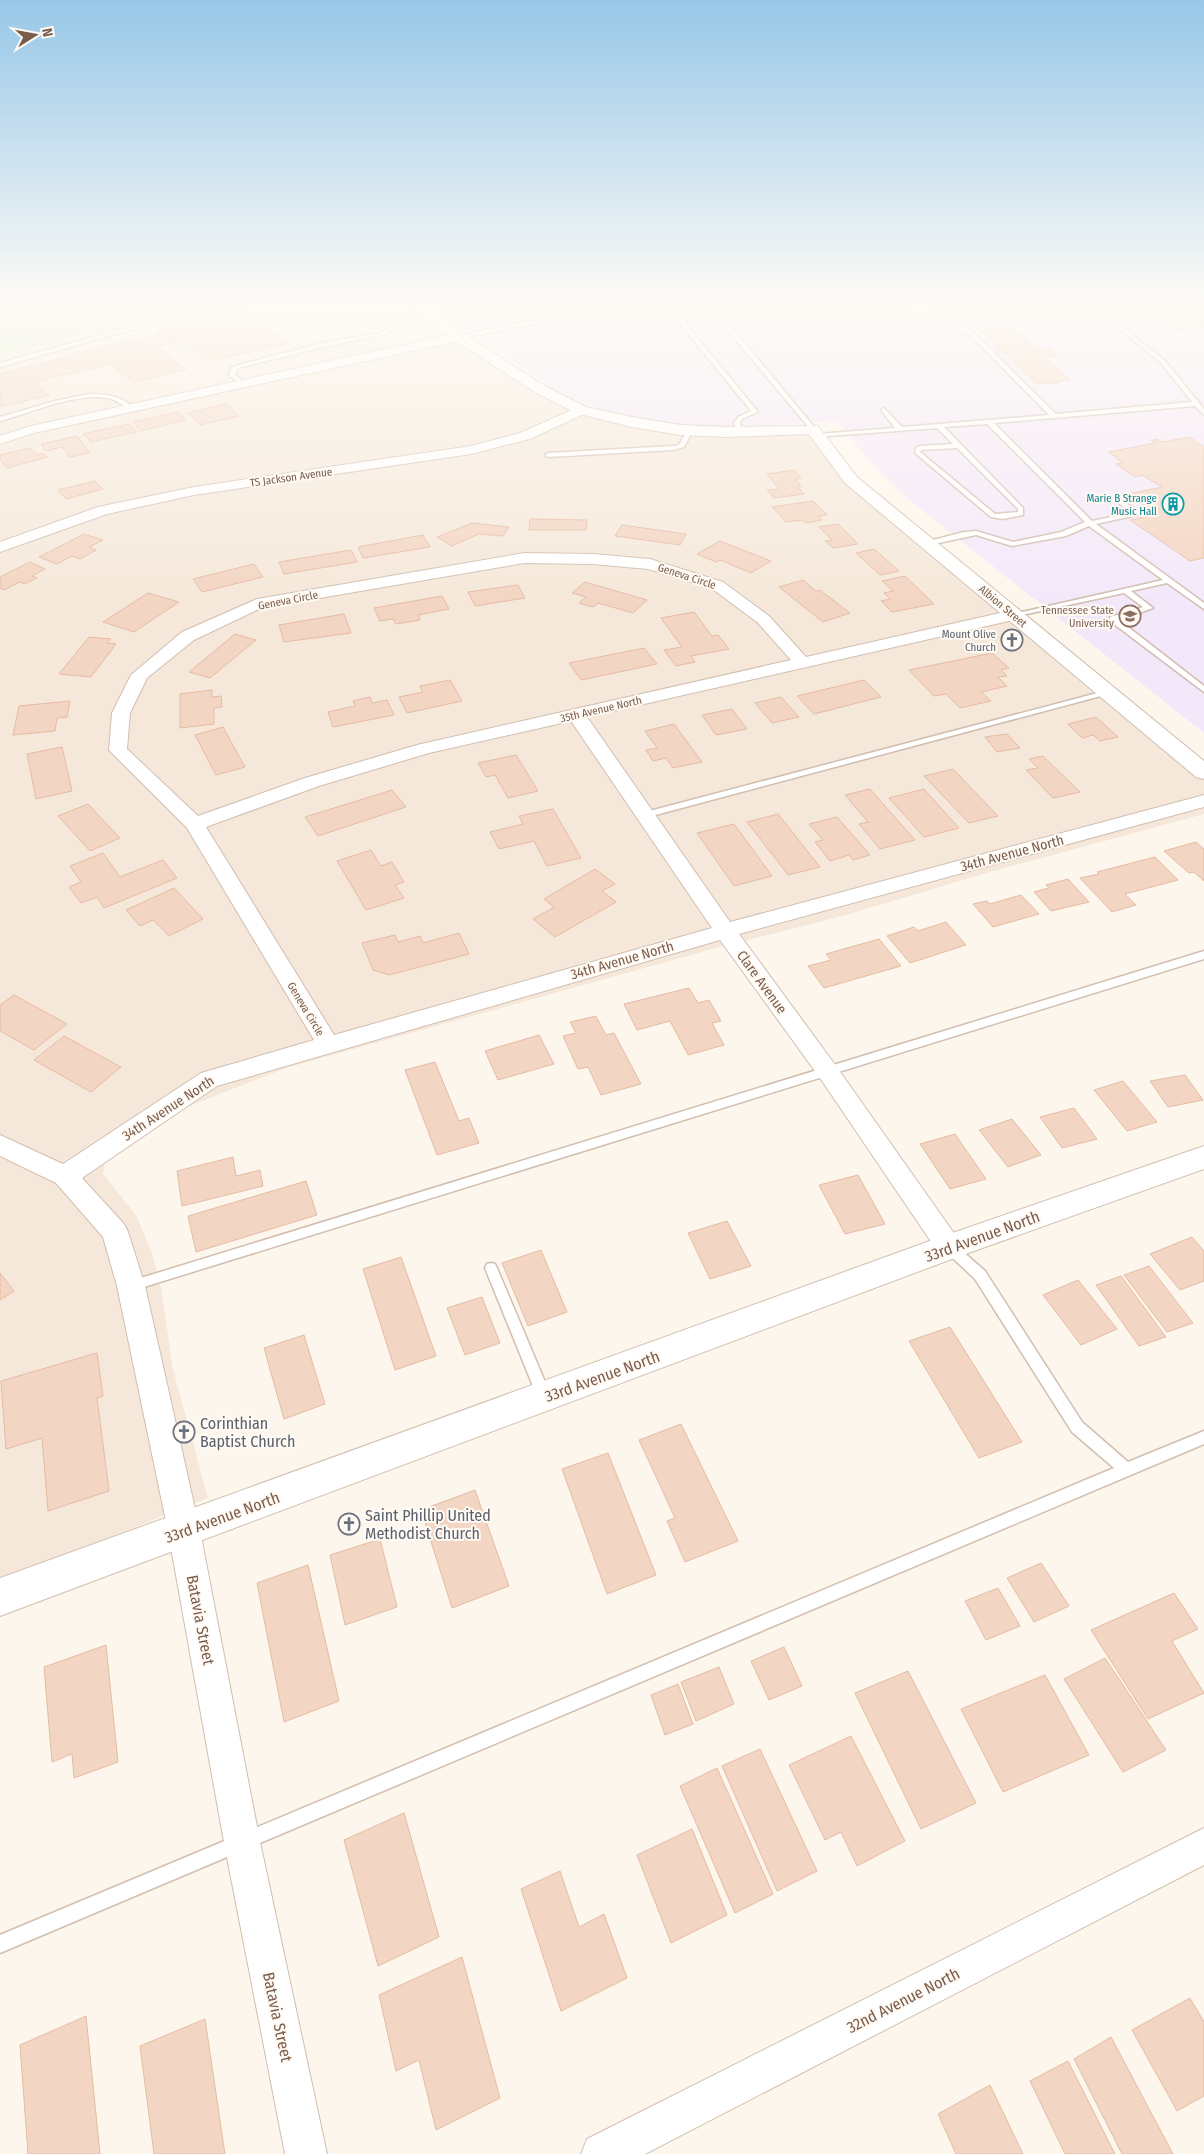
<svg xmlns="http://www.w3.org/2000/svg" width="1204" height="2154" font-family="'Fira Sans Condensed',sans-serif">
	<style>
		.residential { fill: #f5e8da }
		.education { fill: #f3e8fa }
		.green { fill: #d8ecc9 }
		.building { fill: #f3d5c3; stroke: #e6bba3 }
		.lines { fill: none; stroke-linecap: round; stroke-linejoin: round }
		.service-casing { stroke: #d1beb0; stroke-width: 3 }
		.minor-casing { stroke: #d1beb0; stroke-width: 2 }
		.tertiary-casing { stroke: #d1beb0; stroke-width: 2 }
		.service { fill: #fff; fill-rule: evenodd }
		.minor { fill: #fff; fill-rule: evenodd }
		.tertiary { fill: #fff; fill-rule: evenodd }
		.labels { text-anchor: middle; stroke-width: 4; stroke-linejoin: round; paint-order: stroke }
		.far-street-label { font-size: 11px; fill: #7a5c4d; stroke: #fffaf3 }
		.far-culture-label { font-size: 11px; fill: #0d838f; stroke: #fffaf3; text-anchor: end }
		.far-education-label { font-size: 11px; fill: #785e54; stroke: #fffaf3; text-anchor: end }
		.far-worship-label { font-size: 11px; fill: #5b616d; stroke: #fffaf3; text-anchor: end }
		.street-label { font-size: 14px; fill: #7a5c4d; stroke: #fffaf3 }
		.near-street-label { font-size: 16px; fill: #7a5c4d; stroke: #fffaf3 }
		.near-worship-label { font-size: 16px; fill: #5b616d; stroke: #fffaf3; text-anchor: start }
	</style>
	<rect width="100%" height="100%" fill="#fdf6ec"/>
	<path class="residential" d="M223,304H413L459,337L581,410L648,426L813,429L851,480L1204,772V814L983,874L846,915L709,950L286,1068L177,1111L105,1159L103,1174L136,1215L152,1253L161,1288L173,1369L208,1498L0,1581V356L65,338L128,327Z"/>
	<path class="education" d="M428,304H1204V733L908,499L868,459L837,421L722,427L673,424L616,415L579,401L555,389Z"/>
	<path class="green" d="M0,304H223L128,327L65,338L0,356Z"/>
	<g class="building">
		<path d="M1137,304H1170L1178,310L1198,308L1192,304H1204V328L1172,330L1159,322Z"/>
		<path d="M248,310L288,344L207,361L186,341L157,347L186,369L134,382L110,364L34,382L49,395L0,407V374L138,338L142,340L161,335L157,333L166,331L161,327Z"/>
		<path d="M998,327L1014,328L1037,349L1049,348L1058,356L1045,357L1070,380L1059,381L1060,382H1056L1058,383H1035L1005,353H1001L995,348L998,347L981,331Z"/>
		<path d="M226,404L239,416L200,425L188,413Z"/>
		<path d="M178,412L186,420L140,431L133,422Z"/>
		<path d="M129,424L137,432L91,442L83,434Z"/>
		<path d="M77,436L90,453L70,457L62,447L46,451L41,444Z"/>
		<path d="M1189,437L1204,447V558L1190,561L1130,520L1157,514L1128,494L1162,487L1142,475L1135,477L1116,464L1123,463L1108,452L1156,443L1151,440H1154L1157,439L1163,442Z"/>
		<path d="M30,448L37,455L43,453L47,457L7,468L0,460V455Z"/>
		<path d="M794,470L801,478L795,479L801,486L798,487L804,494L774,498L767,490L779,489L767,474Z"/>
		<path d="M95,481L103,489L66,499L58,490Z"/>
		<path d="M813,501L827,515L819,516L822,520L806,523L802,520L786,522L772,507Z"/>
		<path d="M530,519L587,520L586,530H529Z"/>
		<path d="M472,523L509,527L503,536L479,534L452,546L437,537Z"/>
		<path d="M838,524L858,544L833,548L825,541L832,540L819,527Z"/>
		<path d="M622,525L686,534L680,545L615,536Z"/>
		<path d="M84,534L103,540L89,547L96,550L80,559L72,556L57,564L39,557Z"/>
		<path d="M423,535L430,547L363,558L358,547Z"/>
		<path d="M720,541L771,561L751,573L720,560L716,562L697,554Z"/>
		<path d="M874,549L899,571L880,575L856,553Z"/>
		<path d="M351,550L357,562L284,574L279,562Z"/>
		<path d="M30,562L45,569L32,576L37,578L25,584L20,582L4,590L0,588V577Z"/>
		<path d="M254,564L263,577L202,592L193,579Z"/>
		<path d="M905,576L934,604L892,612L881,601L890,599L884,593L893,591L882,581Z"/>
		<path d="M803,580L816,591L820,590L850,613L823,622L779,587Z"/>
		<path d="M585,582L647,600L633,613L598,603L593,607L579,603L586,597L572,593Z"/>
		<path d="M518,585L525,598L475,606L468,592Z"/>
		<path d="M148,593L179,602L134,632L103,622Z"/>
		<path d="M442,596L449,609L418,615L420,620L396,624L393,619L380,621L374,608Z"/>
		<path d="M694,612L712,636L718,635L729,649L691,656L695,662L676,666L664,650L682,647L661,618Z"/>
		<path d="M344,614L351,633L284,642L279,625Z"/>
		<path d="M235,634L256,640L210,678L189,672Z"/>
		<path d="M89,637L111,639L107,643L116,644L91,677L59,674Z"/>
		<path d="M644,648L657,664L581,680L569,663Z"/>
		<path d="M992,653L1009,668L1001,670L1007,676L998,677L1007,686L981,692L991,701L960,708L946,694L934,696L909,670Z"/>
		<path d="M450,680L462,701L407,713L399,697L423,692L420,686Z"/>
		<path d="M864,680L881,697L814,714L797,696Z"/>
		<path d="M212,690V697L221,696L222,707L214,708V724L180,728V694Z"/>
		<path d="M370,697L372,703L387,700L394,715L333,727L328,712L355,706L353,701Z"/>
		<path d="M781,697L799,717L772,723L755,703Z"/>
		<path d="M70,701L67,717L57,718L55,731L13,735L19,706Z"/>
		<path d="M732,709L747,729L716,735L702,715Z"/>
		<path d="M1096,717L1118,737L1100,741L1093,735L1082,738L1068,724Z"/>
		<path d="M674,724L702,762L673,768L666,758L653,761L646,750L657,748L645,731Z"/>
		<path d="M223,727L245,767L216,775L195,735Z"/>
		<path d="M1007,734L1020,748L997,752L985,737Z"/>
		<path d="M62,747L72,791L36,799L27,754Z"/>
		<path d="M516,755L538,791L508,798L495,775L486,777L478,763Z"/>
		<path d="M1043,756L1080,792L1053,798L1026,770L1038,768L1029,759Z"/>
		<path d="M953,769L998,816L969,823L924,776Z"/>
		<path d="M870,789L915,840L880,849L859,824L868,822L845,795Z"/>
		<path d="M924,789L959,828L924,837L889,798Z"/>
		<path d="M392,790L406,807L318,836L305,817Z"/>
		<path d="M88,804L120,838L90,851L58,816Z"/>
		<path d="M553,809L581,858L547,866L534,841L499,849L490,832L523,824L519,816Z"/>
		<path d="M778,814L820,867L788,875L747,822Z"/>
		<path d="M837,817L870,855L853,860L849,855L830,861L815,842L823,840L809,824Z"/>
		<path d="M734,824L772,876L734,886L697,833Z"/>
		<path d="M1196,842L1204,849V881L1194,872L1189,873L1164,851Z"/>
		<path d="M371,850L381,866L392,862L404,882L395,885L404,898L366,910L337,861Z"/>
		<path d="M103,853L120,877L163,860L177,878L104,908L97,897L81,903L69,887L81,882L70,866Z"/>
		<path d="M1155,857L1178,880L1125,894L1136,905L1112,912L1080,878L1099,874L1097,872Z"/>
		<path d="M595,869L615,884L602,891L616,902L555,937L533,919L554,907L544,899Z"/>
		<path d="M1068,879L1089,902L1051,911L1034,892L1049,888L1046,885Z"/>
		<path d="M174,888L203,919L169,936L153,920L140,926L126,910Z"/>
		<path d="M1021,895L1039,914L993,927L973,904L987,901L990,904Z"/>
		<path d="M946,922L966,945L910,963L887,936L914,927L918,931Z"/>
		<path d="M459,933L469,954L389,975L373,970L362,943L395,935L398,942L420,936L423,943Z"/>
		<path d="M879,939L901,966L824,988L808,966L831,960L826,954Z"/>
		<path d="M689,988L698,1003L709,1000L721,1021L712,1023L724,1045L688,1055L670,1021L637,1030L624,1004Z"/>
		<path d="M14,995L67,1024L34,1050L0,1031V1005Z"/>
		<path d="M596,1016L606,1035L614,1033L641,1084L601,1095L588,1067L578,1069L563,1036L576,1033L570,1022Z"/>
		<path d="M539,1035L554,1064L498,1080L485,1051Z"/>
		<path d="M64,1036L121,1067L91,1092L34,1060Z"/>
		<path d="M435,1062L459,1121L469,1118L479,1143L437,1155L405,1070Z"/>
		<path d="M1185,1075L1203,1100L1168,1107L1150,1081Z"/>
		<path d="M1123,1081L1157,1122L1127,1131L1094,1090Z"/>
		<path d="M1074,1108L1097,1139L1062,1148L1040,1117Z"/>
		<path d="M1012,1119L1041,1155L1008,1167L979,1130Z"/>
		<path d="M955,1134L986,1179L950,1189L920,1144Z"/>
		<path d="M233,1157L236,1176L260,1170L263,1186L182,1206L177,1171Z"/>
		<path d="M858,1175L885,1224L845,1234L819,1185Z"/>
		<path d="M306,1181L317,1215L196,1252L188,1216Z"/>
		<path d="M727,1221L751,1266L710,1279L688,1233Z"/>
		<path d="M1192,1237L1204,1251V1281L1180,1290L1150,1254Z"/>
		<path d="M541,1250L567,1312L528,1326L502,1263Z"/>
		<path d="M401,1257L436,1356L395,1370L363,1269Z"/>
		<path d="M1149,1266L1193,1323L1167,1332L1124,1275Z"/>
		<path d="M0,1273L14,1291L0,1300Z"/>
		<path d="M1121,1276L1166,1337L1139,1346L1096,1285Z"/>
		<path d="M1078,1280L1117,1329L1081,1345L1043,1295Z"/>
		<path d="M482,1297L500,1343L465,1355L447,1308Z"/>
		<path d="M950,1327L1022,1442L979,1458L909,1341Z"/>
		<path d="M304,1335L325,1404L284,1419L264,1348Z"/>
		<path d="M97,1353L103,1396L97,1398L109,1491L48,1511L42,1438L6,1449L1,1381Z"/>
		<path d="M681,1424L738,1541L685,1562L667,1521L675,1518L639,1440Z"/>
		<path d="M608,1453L656,1575L607,1594L562,1469Z"/>
		<path d="M475,1490L509,1586L452,1608L421,1510Z"/>
		<path d="M380,1539L397,1607L345,1625L330,1555Z"/>
		<path d="M1041,1563L1069,1606L1034,1622L1007,1578Z"/>
		<path d="M308,1565L339,1701L284,1722L257,1583Z"/>
		<path d="M998,1588L1020,1626L986,1640L965,1601Z"/>
		<path d="M1174,1593L1198,1629L1172,1641L1204,1693L1148,1719L1091,1630Z"/>
		<path d="M106,1645L118,1762L74,1778L72,1754L52,1762L44,1667Z"/>
		<path d="M784,1647L802,1686L769,1700L751,1661Z"/>
		<path d="M1105,1658L1166,1750L1123,1772L1064,1679Z"/>
		<path d="M719,1667L734,1704L696,1721L681,1682Z"/>
		<path d="M908,1671L976,1803L921,1829L855,1693Z"/>
		<path d="M1045,1675L1089,1755L1003,1792L961,1709Z"/>
		<path d="M678,1684L693,1724L665,1735L651,1695Z"/>
		<path d="M851,1736L905,1841L857,1866L841,1832L825,1840L789,1765Z"/>
		<path d="M760,1749L817,1871L777,1891L722,1766Z"/>
		<path d="M717,1768L773,1894L735,1913L680,1786Z"/>
		<path d="M404,1813L439,1937L378,1966L344,1840Z"/>
		<path d="M692,1829L727,1915L671,1943L637,1855Z"/>
		<path d="M560,1871L579,1927L604,1914L627,1978L561,2011L521,1889Z"/>
		<path d="M462,1957L500,2098L436,2130L419,2060L396,2071L379,1995Z"/>
		<path d="M1190,1998L1204,2022V2096L1177,2111L1132,2030Z"/>
		<path d="M86,2016L100,2154H28L20,2045Z"/>
		<path d="M205,2019L225,2154H154L140,2046Z"/>
		<path d="M1111,2037L1173,2154H1122L1074,2059Z"/>
		<path d="M1068,2061L1115,2154H1065L1030,2081Z"/>
		<path d="M990,2085L1023,2154H956L938,2114Z"/>
	</g>
	<g class="lines">
		<g class="service-casing">
			<g id="service">
				<path d="M227,304H235L112,335L0,367V363L108,333Z"/>
				<path d="M639,304H650L516,327L459,339L456,337L516,323Z"/>
				<path d="M706,304H712L719,312L815,428V430H811L715,315L690,317L686,321L687,325L758,412L742,419L740,423L743,432L738,433L734,423L738,417L751,411L682,326L680,321L686,315L713,312Z"/>
				<path d="M880,304C913,304 947,313 974,333L1056,414L1192,402L1161,363L1089,304H1094L1165,361L1204,409V415L1195,406L994,423L1092,521L1131,513L1114,499V497L1116,496L1138,511H1146V513L1096,524L1204,603V609L1167,583L1131,591L1153,608L1119,620L1204,686V692L1110,621V617L1143,607L1124,593L1013,617L1009,615L1163,580L1089,526L1066,536L1012,546L976,535L925,546V542L964,532L976,531L1013,542L1061,532L1085,522L987,424L944,427L1023,508V515L1003,519L991,517L915,453L916,448L919,446L953,444L937,428L816,437V435L818,434L895,428L881,410L884,408L902,427L1049,415L970,335L938,317ZM957,448L1018,509V512L995,514L920,452L921,450Z"/>
				<path d="M427,314L432,315L382,335L327,346L242,367L236,370L235,375L244,382V384H240L229,375L231,368L238,365L327,342L379,333Z"/>
				<path d="M89,394C107,394 121,396 134,408L129,409C123,406 118,401 112,399C80,390 31,413 0,421V417L55,401Z"/>
				<path d="M688,429L693,430L684,447L673,450L548,457L545,455L548,453L673,446L679,445Z"/>
				<path d="M1105,691H1108L1112,693L648,817H642L640,815L642,813Z"/>
				<path d="M1204,951V959L131,1291L126,1290L125,1286L126,1282L131,1281Z"/>
				<path d="M949,1242L953,1243L985,1271L1082,1422L1128,1462L1204,1431V1444L0,1953V1935L1114,1468L1072,1432L975,1279L945,1251L943,1247L945,1243Z"/>
				<path d="M491,1263L495,1264L497,1268L551,1396L549,1400L544,1402L539,1400L537,1396L485,1268L487,1264Z"/>
			</g>
		</g>
		<g class="minor-casing">
			<g id="minor">
				<path d="M459,333L463,334L465,337L463,340L34,433L0,444V436L31,426Z"/>
				<path d="M581,406L587,410L586,413L530,439L471,454L194,495L107,514L0,552V542L98,507L194,487L471,446L520,433Z"/>
				<path d="M524,553L593,554L650,559L723,582L769,616L806,657L1013,610L1019,612L1021,615L1019,618L1013,620L587,717L730,922L1204,795V807L739,934L836,1066L958,1239L962,1247L958,1255L949,1258L940,1255L820,1078L720,940L217,1086L82,1178L124,1224L128,1232L145,1286L200,1531L260,1842L327,2154H285L224,1842L168,1531L117,1286L103,1237L56,1183L0,1156V1135L63,1164L201,1073L314,1040L187,828L109,750L112,713L131,675L182,632L257,599ZM524,563L593,564L648,569L711,588L757,622L791,660L417,745L305,778L198,816L127,749L130,713L147,678L194,640L261,608ZM571,721L712,928L334,1035L206,827L319,786L429,753Z"/>
				<path d="M1204,1828V1865L645,2154H581L587,2139Z"/>
			</g>
		</g>
		<g class="tertiary-casing">
			<g id="tertiary">
				<path d="M406,304H421L464,334L545,386L586,407L632,417L681,425L726,427L818,426L857,477L1204,761V779L1196,777L845,483L809,434L726,437L681,435L632,427L576,413L535,392L454,340Z"/>
				<path d="M1204,1146V1169L960,1256L0,1616V1578L938,1238Z"/>
			</g>
		</g>
		<use href="#service" class="service"/>
		<use href="#minor" class="minor"/>
		<use href="#tertiary" class="tertiary"/>
	</g>
	<linearGradient id="sky" x2="0" y2="1"><stop stop-color="#97c7e8"/><stop offset="0.5" stop-color="#fefbf6"/><stop offset="1" stop-color="#fefbf6" stop-opacity="0"/></linearGradient>
	<rect width="1204" height="605" fill="url(#sky)"/>
	<defs>
		<g id="building-ring" transform="scale(1.125)"><circle r="9.5" fill="#fffaf3" stroke="#0f9aa8" stroke-width="1.5"/><path d="M-4-6H4V6H1V3H-1V6H-4ZM-2.5-4.3h1.7v1.8h-1.7ZM.8-4.3h1.7v1.8H.8ZM-2.5-1h1.7V.8h-1.7ZM.8-1h1.7V.8H.8Z" fill="#0f9aa8"/></g>
		<g id="university-ring" transform="scale(1.125)"><circle r="9.5" fill="#fffaf3" stroke="#8d6e63" stroke-width="1.5"/><path d="M0-5L7-2L0 1L-7-2ZM-4 1L0 2.5L4 1V4Q0 6-4 4Z" fill="#8d6e63"/></g>
		<g id="church-ring" transform="scale(1.125)"><circle r="9.5" fill="#fffaf3" stroke="#6b7280" stroke-width="1.5"/><path d="M-1.2-6h2.4v3.5h3.3v2.4h-3.3V6h-2.4V-.1h-3.3v-2.4h3.3Z" fill="#6b7280"/></g>
	</defs>
	<g fill-rule="evenodd">
		<use href="#building-ring" x="1173" y="504"/>
		<use href="#university-ring" x="1130" y="616"/>
		<use href="#church-ring" x="1012" y="640"/>
		<use href="#church-ring" x="184" y="1432"/>
		<use href="#church-ring" x="349" y="1524"/>
	</g>
	<g class="labels">
		<g class="far-street-label">
			<text transform="translate(291 477) rotate(-8)" y="4">TS Jackson Avenue</text>
			<text transform="translate(687 576) rotate(18)" y="4">Geneva Circle</text>
			<text transform="translate(288 600) rotate(-11)" y="4">Geneva Circle</text>
			<text transform="translate(1003 606) rotate(40)" y="4">Albion Street</text>
			<text transform="translate(601 709) rotate(-13)" y="4">35th Avenue North</text>
			<text transform="translate(306 1009) rotate(59)" y="4">Geneva Circle</text>
		</g>
		<g class="far-culture-label">
			<text x="1157" y="502">Marie B Strange<tspan x="1157" dy="13">Music Hall</tspan></text>
		</g>
		<g class="far-education-label">
			<text x="1114" y="614">Tennessee State<tspan x="1114" dy="13">University</tspan></text>
		</g>
		<g class="far-worship-label">
			<text x="996" y="638">Mount Olive<tspan x="996" dy="13">Church</tspan></text>
		</g>
		<g class="street-label">
			<text transform="translate(1012 853) rotate(-15)" y="5">34th Avenue North</text>
			<text transform="translate(622 960) rotate(-16)" y="5">34th Avenue North</text>
			<text transform="translate(762 982) rotate(54)" y="5">Clare Avenue</text>
			<text transform="translate(168 1108) rotate(-33)" y="5">34th Avenue North</text>
		</g>
		<g class="near-street-label">
			<text transform="translate(982 1236) rotate(-20)" y="6">33rd Avenue North</text>
			<text transform="translate(602 1376) rotate(-20)" y="6">33rd Avenue North</text>
			<text transform="translate(222 1517) rotate(-20)" y="6">33rd Avenue North</text>
			<text transform="translate(201 1620) rotate(79)" y="6">Batavia Street</text>
			<text transform="translate(903 2000) rotate(-27)" y="6">32nd Avenue North</text>
			<text transform="translate(278 2017) rotate(78)" y="6">Batavia Street</text>
		</g>
		<g class="near-worship-label">
			<text x="200" y="1429">Corinthian<tspan x="200" dy="18">Baptist Church</tspan></text>
			<text x="365" y="1521">Saint Phillip United<tspan x="365" dy="18">Methodist Church</tspan></text>
		</g>
	</g>
	<g transform="translate(35 35) rotate(79)" stroke="#fffaf3" stroke-width="4" paint-order="stroke">
	<path d="M0-4L9 19L0 12L-9 19Z" fill="#7a5c4d"/>
	<text y="-8" font-size="14" font-weight="bold" text-anchor="middle" fill="#7a5c4d">N</text>
	</g>
</svg>
